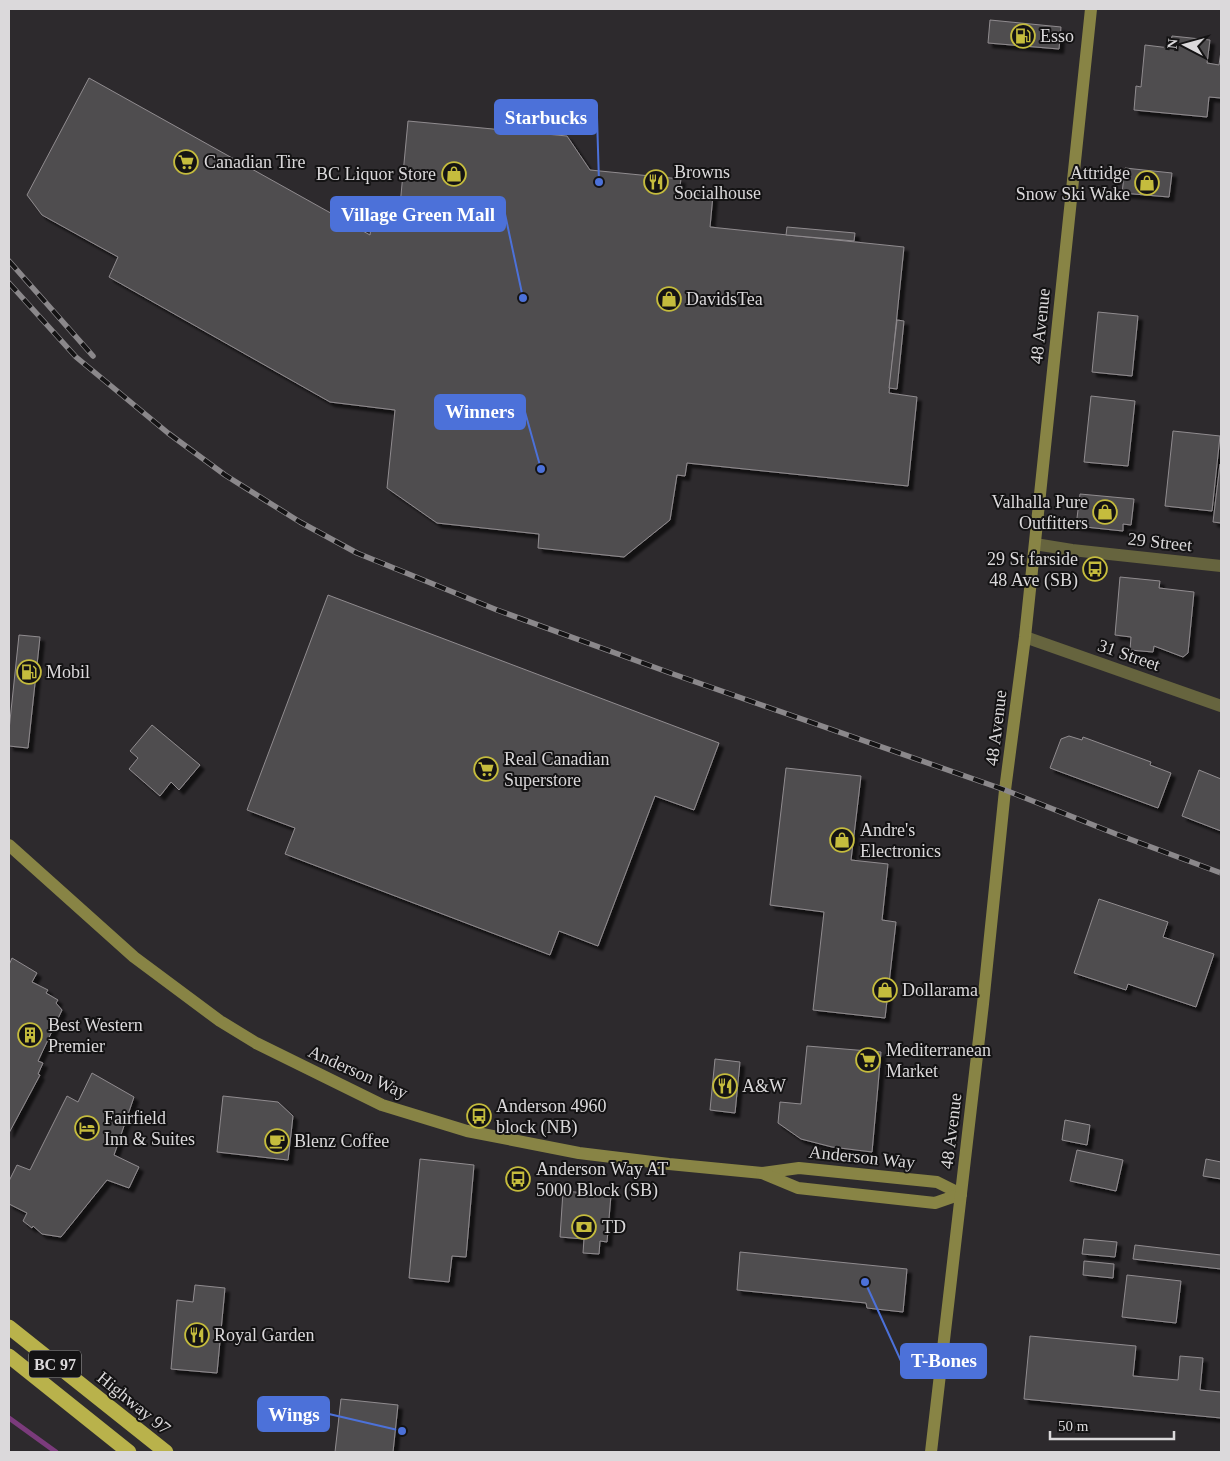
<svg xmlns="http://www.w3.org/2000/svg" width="1230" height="1461" font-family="Georgia,serif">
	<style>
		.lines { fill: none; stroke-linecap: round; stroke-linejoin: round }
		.stream { stroke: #7b3b7c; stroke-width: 5 }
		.building { fill: #504d50; stroke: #908c8f; filter: url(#shadow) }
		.street { stroke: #66643e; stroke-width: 12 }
		.secondary { stroke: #888445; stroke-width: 12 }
		.highway { stroke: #b9b24b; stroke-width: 15 }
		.rail-casing { stroke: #8b888b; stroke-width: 5.5 }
		.rail { stroke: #141314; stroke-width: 4; stroke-dasharray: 11; stroke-linecap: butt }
		.labels { text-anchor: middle; stroke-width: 4; stroke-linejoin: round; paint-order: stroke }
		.shield { fill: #141314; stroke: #9f9e9f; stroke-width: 1 }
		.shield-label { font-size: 16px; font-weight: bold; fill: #dbd9db }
		.poi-label { font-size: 18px; fill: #dbd9db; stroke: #141314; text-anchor: start }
		.street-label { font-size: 18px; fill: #dbd9db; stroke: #141314 }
		.leader { fill: none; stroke: #4c71d9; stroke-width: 2 }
		.callout-dot { fill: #4c71d9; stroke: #141314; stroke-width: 2 }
		.callout { fill: #4c71d9; stroke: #4c71d9; stroke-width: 2 }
		.callout-label { font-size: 19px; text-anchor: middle; font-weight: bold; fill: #fff }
	</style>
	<defs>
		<filter id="shadow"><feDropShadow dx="4.5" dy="4.5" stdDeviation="1" flood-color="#0009"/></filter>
	</defs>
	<rect width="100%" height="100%" fill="#2d2a2d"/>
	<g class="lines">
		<path class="stream" d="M9,1418L56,1452"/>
	</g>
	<g class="building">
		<path d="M990,20L1061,27L1059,49L988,43Z"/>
		<path d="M1172,36L1210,40L1207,63L1219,65L1221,51V98L1209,97L1207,117L1134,110L1136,86L1141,87L1145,45L1170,48Z"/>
		<path d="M89,78L370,235L373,213L399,216L408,121L567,136L590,170L681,179L679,192L713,195L710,227L904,247L889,393L917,397L908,486L687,463L685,476L677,475L670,520L624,557L538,548L539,534L437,523L387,488L395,410L330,402L109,277L118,257L42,215L27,195Z"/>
		<path d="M1125,168L1172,173L1169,197L1122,193Z"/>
		<path d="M787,227L855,233L854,241L786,235Z"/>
		<path d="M1098,312L1138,316L1132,376L1092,372Z"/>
		<path d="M897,320L904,321L897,389L889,388Z"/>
		<path d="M1091,396L1135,401L1128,466L1084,462Z"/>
		<path d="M1173,431L1220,436L1212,511L1165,506Z"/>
		<path d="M1220,464H1221V523L1213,522Z"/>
		<path d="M1080,494L1134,499L1131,525L1123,524V531L1076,526Z"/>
		<path d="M1120,577L1160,581L1159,588L1194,592L1188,653L1183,657L1154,646L1153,652L1130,650L1131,637L1115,635Z"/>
		<path d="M328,595L719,743L694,810L655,796L598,946L559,931L550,955L285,854L295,828L247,810Z"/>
		<path d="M19,635L40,637L28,748L9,746V730Z"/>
		<path d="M152,725L200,765L179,790L171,782L160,796L129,769L138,758L130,751Z"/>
		<path d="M1069,736L1082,740L1083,737L1151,762L1150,765L1171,773L1158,808L1050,768L1061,739Z"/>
		<path d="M786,768L861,776L851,860L888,864L882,920L896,922L885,1018L813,1010L824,912L770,905Z"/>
		<path d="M1199,770L1221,779V831L1182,816Z"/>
		<path d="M1099,899L1168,922L1163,937L1214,954L1196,1007L1128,984L1126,990L1074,973Z"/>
		<path d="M12,958L37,973L32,982L48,990L46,993L58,1000L56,1003L62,1010L38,1061L43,1063L38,1074L40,1075L9,1133V965Z"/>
		<path d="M807,1046L881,1052L872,1152L832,1147L801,1139L778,1123L780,1102L801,1104Z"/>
		<path d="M715,1059L740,1062L735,1113L710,1110Z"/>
		<path d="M92,1073L134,1097L114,1155L139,1167L129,1188L107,1180L61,1237L42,1234L33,1226L32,1228L23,1221L27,1213L9,1204V1181L17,1165L30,1170L67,1096L78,1102Z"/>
		<path d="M223,1096L278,1102L293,1116L288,1160L217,1152Z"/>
		<path d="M1065,1120L1090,1125L1087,1145L1062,1140Z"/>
		<path d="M1077,1150L1123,1160L1116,1191L1070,1181Z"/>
		<path d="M420,1159L474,1165L466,1257L452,1256L449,1282L409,1278Z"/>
		<path d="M1206,1159L1221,1162V1179L1203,1176Z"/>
		<path d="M563,1191L611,1195L607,1242L600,1241L599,1254L583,1253L584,1239L560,1237Z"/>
		<path d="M1084,1239L1117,1242L1115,1257L1082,1254Z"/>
		<path d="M1135,1245L1221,1255V1269L1133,1259Z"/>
		<path d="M740,1252L907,1269L903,1312L867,1308L866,1303L737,1290Z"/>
		<path d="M1084,1261L1114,1264L1113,1278L1083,1275Z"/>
		<path d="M1127,1275L1181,1281L1176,1323L1122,1317Z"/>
		<path d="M195,1285L225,1288L217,1373L171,1369L177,1300L193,1302Z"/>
		<path d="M1030,1336L1136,1346L1133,1376L1178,1380L1180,1356L1203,1358L1200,1390L1221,1392V1418L1024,1399Z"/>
		<path d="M341,1399L398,1405L393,1452H335Z"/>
	</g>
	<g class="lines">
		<g class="street">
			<path d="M1035,544L1072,550L1221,566"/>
			<path d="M1025,637L1221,706"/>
		</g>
		<g class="secondary">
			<path d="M9,845L134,957L220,1021L256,1043L382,1105L467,1131L579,1153L669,1164L762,1173L799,1168L937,1182L961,1194"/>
			<path d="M762,1173L798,1188L935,1203L961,1194"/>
			<path d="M931,1452L983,1004L1005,790L1025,637L1091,9"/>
		</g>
		<g class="highway">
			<path d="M9,1327L166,1452"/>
			<path d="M9,1356L129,1452"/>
		</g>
		<g class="rail-casing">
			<g id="rail">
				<path d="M9,261L93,356"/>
				<path d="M9,283L76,357L168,433L225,475L300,522L357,553L497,610L673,674L1005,790L1116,834L1221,873"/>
			</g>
		</g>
		<use href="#rail" class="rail"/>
	</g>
	<defs>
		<g id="fuel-ring" transform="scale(1.25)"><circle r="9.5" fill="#141314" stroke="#c5bc3d" stroke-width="1.5"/><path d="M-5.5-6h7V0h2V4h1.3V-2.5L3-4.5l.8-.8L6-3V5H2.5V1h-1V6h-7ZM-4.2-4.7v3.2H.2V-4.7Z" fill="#c5bc3d"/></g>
		<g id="supermarket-ring" transform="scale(1.25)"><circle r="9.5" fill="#141314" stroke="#c5bc3d" stroke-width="1.5"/><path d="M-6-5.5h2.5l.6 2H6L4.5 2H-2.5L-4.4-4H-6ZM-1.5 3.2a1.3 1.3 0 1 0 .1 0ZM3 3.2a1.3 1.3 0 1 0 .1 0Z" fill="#c5bc3d"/></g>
		<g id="shop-ring" transform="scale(1.25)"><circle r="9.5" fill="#141314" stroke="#c5bc3d" stroke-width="1.5"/><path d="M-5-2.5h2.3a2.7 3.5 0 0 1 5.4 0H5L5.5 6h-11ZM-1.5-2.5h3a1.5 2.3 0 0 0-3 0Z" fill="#c5bc3d"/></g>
		<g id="restaurant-ring" transform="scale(1.25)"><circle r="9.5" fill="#141314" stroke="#c5bc3d" stroke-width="1.5"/><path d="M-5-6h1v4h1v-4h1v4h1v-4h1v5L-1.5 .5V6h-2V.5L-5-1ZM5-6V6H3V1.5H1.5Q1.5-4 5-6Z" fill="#c5bc3d"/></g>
		<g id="bus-ring" transform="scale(1.25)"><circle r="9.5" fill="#141314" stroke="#c5bc3d" stroke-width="1.5"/><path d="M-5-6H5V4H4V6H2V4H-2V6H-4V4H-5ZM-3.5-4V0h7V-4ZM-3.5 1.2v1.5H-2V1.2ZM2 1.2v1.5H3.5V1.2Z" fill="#c5bc3d"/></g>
		<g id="building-ring" transform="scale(1.25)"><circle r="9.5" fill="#141314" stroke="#c5bc3d" stroke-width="1.5"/><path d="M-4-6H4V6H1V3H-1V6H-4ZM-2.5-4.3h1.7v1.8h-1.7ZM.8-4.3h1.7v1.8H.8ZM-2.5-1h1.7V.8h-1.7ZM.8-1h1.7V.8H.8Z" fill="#c5bc3d"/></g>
		<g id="hotel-ring" transform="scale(1.25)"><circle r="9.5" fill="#141314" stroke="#c5bc3d" stroke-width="1.5"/><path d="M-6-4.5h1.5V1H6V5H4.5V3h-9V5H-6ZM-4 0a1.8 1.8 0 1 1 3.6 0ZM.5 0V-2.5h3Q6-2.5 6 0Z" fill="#c5bc3d"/></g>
		<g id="cafe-ring" transform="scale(1.25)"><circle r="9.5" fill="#141314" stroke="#c5bc3d" stroke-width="1.5"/><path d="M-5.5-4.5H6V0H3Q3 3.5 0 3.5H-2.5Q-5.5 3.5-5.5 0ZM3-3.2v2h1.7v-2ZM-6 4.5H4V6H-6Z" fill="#c5bc3d"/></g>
		<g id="bank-ring" transform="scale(1.25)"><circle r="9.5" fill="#141314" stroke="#c5bc3d" stroke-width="1.5"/><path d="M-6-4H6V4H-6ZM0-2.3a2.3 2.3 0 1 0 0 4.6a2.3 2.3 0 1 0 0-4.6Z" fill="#c5bc3d"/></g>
	</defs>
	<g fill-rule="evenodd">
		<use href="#fuel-ring" x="1023" y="36"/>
		<use href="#supermarket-ring" x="186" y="162"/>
		<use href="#shop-ring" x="454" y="174"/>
		<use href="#restaurant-ring" x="656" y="182"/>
		<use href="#shop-ring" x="1147" y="183"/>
		<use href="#shop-ring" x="669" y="299"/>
		<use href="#shop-ring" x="1105" y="512"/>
		<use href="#bus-ring" x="1095" y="569"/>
		<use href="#fuel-ring" x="29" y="672"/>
		<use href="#supermarket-ring" x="486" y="769"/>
		<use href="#shop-ring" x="842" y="840"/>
		<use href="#shop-ring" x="885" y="990"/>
		<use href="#building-ring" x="30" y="1035"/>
		<use href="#supermarket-ring" x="868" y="1060"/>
		<use href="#restaurant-ring" x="725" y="1086"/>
		<use href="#bus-ring" x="479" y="1116"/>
		<use href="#hotel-ring" x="87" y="1128"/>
		<use href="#cafe-ring" x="277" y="1141"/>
		<use href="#bus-ring" x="518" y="1179"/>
		<use href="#bank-ring" x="584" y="1227"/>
		<use href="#restaurant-ring" x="197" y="1335"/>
	</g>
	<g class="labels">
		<rect class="shield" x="29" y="1350.5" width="52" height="27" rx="4"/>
		<g class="shield-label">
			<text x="55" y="1370">BC 97</text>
		</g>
		<g class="poi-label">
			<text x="1040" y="42">Esso</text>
			<text x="204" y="168">Canadian Tire</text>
			<text x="674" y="178">Browns<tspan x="674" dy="21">Socialhouse</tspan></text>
			<text x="1130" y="179" text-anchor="end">Attridge<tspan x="1130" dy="21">Snow Ski Wake</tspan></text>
			<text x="436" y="180" text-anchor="end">BC Liquor Store</text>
			<text x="686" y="305">DavidsTea</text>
			<text x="1088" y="508" text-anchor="end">Valhalla Pure<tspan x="1088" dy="21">Outfitters</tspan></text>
			<text x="1078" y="565" text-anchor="end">29 St farside<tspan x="1078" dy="21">48 Ave (SB)</tspan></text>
			<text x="46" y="678">Mobil</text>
			<text x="504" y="765">Real Canadian<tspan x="504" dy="21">Superstore</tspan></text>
			<text x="860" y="836">Andre's<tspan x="860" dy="21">Electronics</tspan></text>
			<text x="902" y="996">Dollarama</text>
			<text x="48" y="1031">Best Western<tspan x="48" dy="21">Premier</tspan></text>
			<text x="886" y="1056">Mediterranean<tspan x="886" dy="21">Market</tspan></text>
			<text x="742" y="1092">A&amp;W</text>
			<text x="496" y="1112">Anderson 4960<tspan x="496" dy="21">block (NB)</tspan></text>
			<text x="104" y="1124">Fairfield<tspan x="104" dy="21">Inn &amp; Suites</tspan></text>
			<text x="294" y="1147">Blenz Coffee</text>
			<text x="536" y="1175">Anderson Way AT<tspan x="536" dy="21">5000 Block (SB)</tspan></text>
			<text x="602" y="1233">TD</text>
			<text x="214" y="1341">Royal Garden</text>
		</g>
		<g class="street-label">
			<text transform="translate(1040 326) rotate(-84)" y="6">48 Avenue</text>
			<text transform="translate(1160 542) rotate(6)" y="6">29 Street</text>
			<text transform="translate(1129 655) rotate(19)" y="6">31 Street</text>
			<text transform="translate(996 728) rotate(-83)" y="6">48 Avenue</text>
			<text transform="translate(358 1072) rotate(24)" y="6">Anderson Way</text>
			<text transform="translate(951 1131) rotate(-83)" y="6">48 Avenue</text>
			<text transform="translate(862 1157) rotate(6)" y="6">Anderson Way</text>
			<text transform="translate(134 1403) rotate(39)" y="6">Highway 97</text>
		</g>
	</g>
	<path class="leader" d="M599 182L597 117M523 298L505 214M541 469L525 412M865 1282L901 1361M402 1431L329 1414"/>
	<g class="callout-dot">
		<circle cx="599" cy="182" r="5"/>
		<circle cx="523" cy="298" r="5"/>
		<circle cx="541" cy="469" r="5"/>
		<circle cx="865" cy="1282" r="5"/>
		<circle cx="402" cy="1431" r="5"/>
	</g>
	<g class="callout">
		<rect x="495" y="100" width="102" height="34" rx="5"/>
		<rect x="331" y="197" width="174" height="34" rx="5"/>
		<rect x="435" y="395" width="90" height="34" rx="5"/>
		<rect x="901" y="1344" width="85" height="34" rx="5"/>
		<rect x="258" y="1397" width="71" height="34" rx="5"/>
	</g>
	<g class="callout-label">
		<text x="546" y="124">Starbucks</text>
		<text x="418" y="221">Village Green Mall</text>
		<text x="480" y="418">Winners</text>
		<text x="944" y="1367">T-Bones</text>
		<text x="294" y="1421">Wings</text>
	</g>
	<rect width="1230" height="1461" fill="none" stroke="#dbd9db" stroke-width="20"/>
	<g transform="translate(1185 45) rotate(276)" stroke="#141314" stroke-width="4" paint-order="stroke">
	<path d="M0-4L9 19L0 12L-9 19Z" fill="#dbd9db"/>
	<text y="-8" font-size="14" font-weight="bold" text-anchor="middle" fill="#dbd9db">N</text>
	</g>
	<path d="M1050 1431v8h124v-8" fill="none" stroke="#dbd9db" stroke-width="2.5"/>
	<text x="1058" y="1431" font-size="15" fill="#dbd9db" stroke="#141314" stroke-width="4" paint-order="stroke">50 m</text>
</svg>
